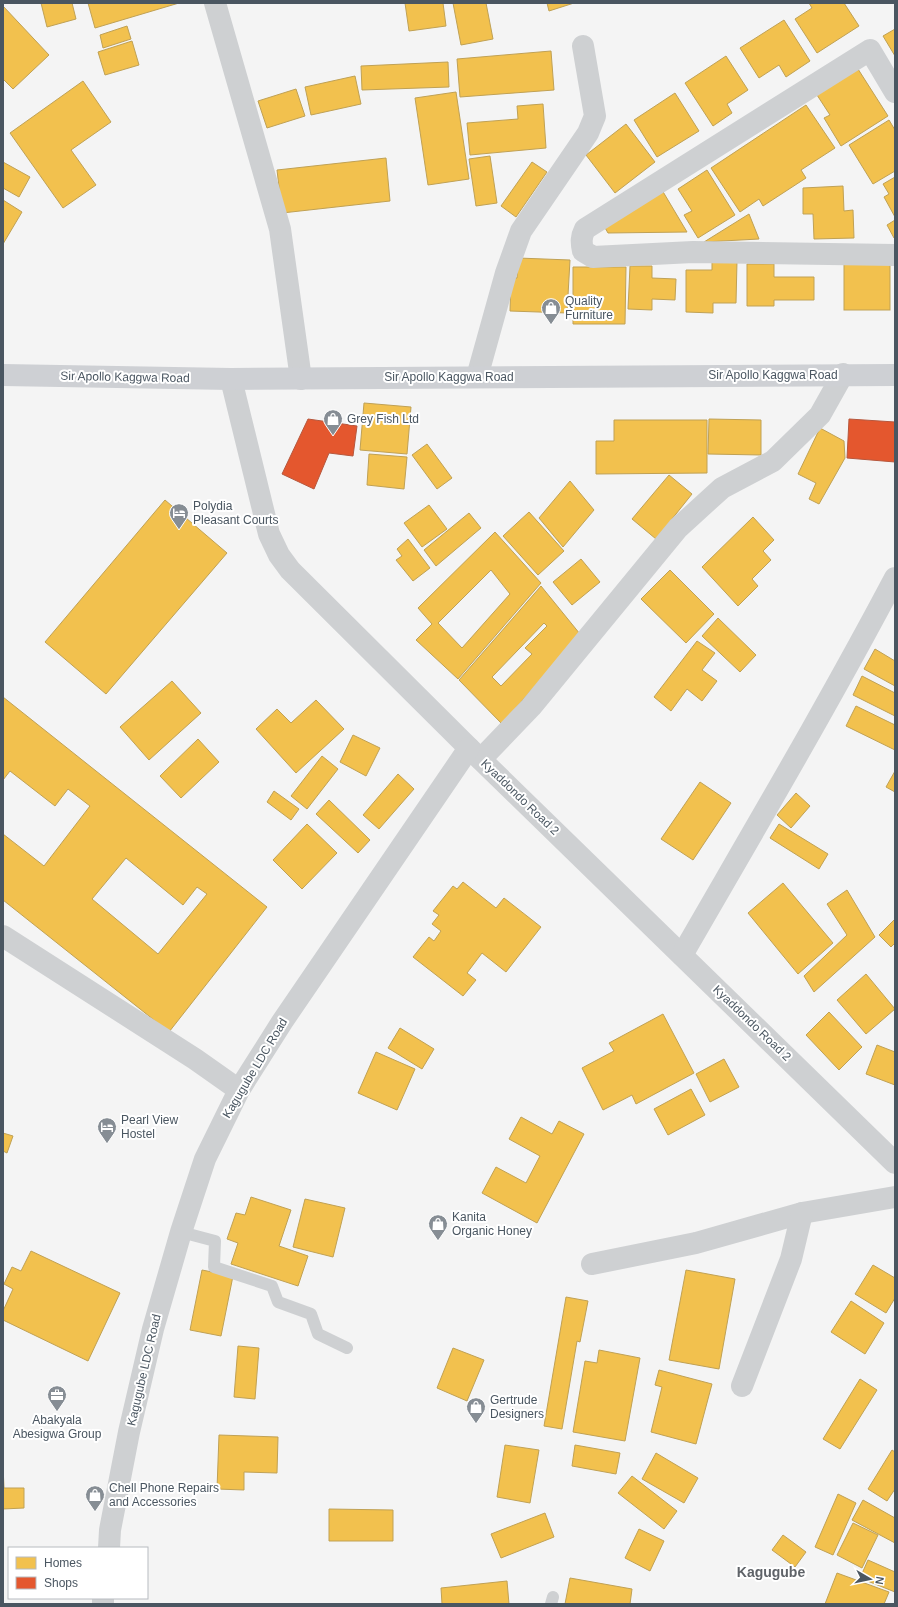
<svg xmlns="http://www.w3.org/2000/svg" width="898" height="1607" font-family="Arial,sans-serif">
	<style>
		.homes { fill: #f2c14e; stroke: #c0a154; fill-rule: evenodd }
		.shops { fill: #e4572e; stroke: #b6573d }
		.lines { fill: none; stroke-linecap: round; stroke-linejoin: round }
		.lane { stroke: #ced0d2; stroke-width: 12 }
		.street { stroke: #ced0d2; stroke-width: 22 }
		.secondary { stroke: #ced0d4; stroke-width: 22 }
		.labels { text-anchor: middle; stroke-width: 4; stroke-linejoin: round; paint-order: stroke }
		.poi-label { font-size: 12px; fill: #4a5661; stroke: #fff; text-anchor: start }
		.street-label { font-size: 12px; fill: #4a5661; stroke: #fff }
		.quarter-label { font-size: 14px; font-weight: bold; fill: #5f6368; stroke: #fff }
	</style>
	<rect width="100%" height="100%" fill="#f4f4f4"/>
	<g class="homes">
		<path d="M41,3H72L76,19L47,27Z"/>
		<path d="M88,3H179L95,28Z"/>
		<path d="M405,3H443L446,26L409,31Z"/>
		<path d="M453,3H486L493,39L461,45Z"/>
		<path d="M547,3H574L549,11Z"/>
		<path d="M809,3H844L859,26L817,53L795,19L812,8Z"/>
		<path d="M3,6L49,55L13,89L3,79Z"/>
		<path d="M784,20L810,61L786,77L779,65L759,78L740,48Z"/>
		<path d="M127,26L131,39L103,48L100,35Z"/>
		<path d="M895,29V56L883,36Z"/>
		<path d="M132,41L139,65L105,75L98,52Z"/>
		<path d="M551,51L554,90L460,97L457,59Z"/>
		<path d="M726,56L748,90L727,104L732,113L713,126L685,83Z"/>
		<path d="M448,62L449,87L362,90L361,66Z"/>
		<path d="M858,69L888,116L841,146L824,118L830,115L817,95Z"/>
		<path d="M355,76L361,104L311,115L305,87Z"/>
		<path d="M83,81L111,122L71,150L96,185L63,208L10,133Z"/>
		<path d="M296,89L305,116L267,128L258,101Z"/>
		<path d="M456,92L469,179L428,185L415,98Z"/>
		<path d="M675,93L699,131L657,157L634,120Z"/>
		<path d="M543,104L546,148L470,155L467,123L518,119L517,106Z"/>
		<path d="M806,105L835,148L801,170L806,178L763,206L759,199L740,212L711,168Z"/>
		<path d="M889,120L895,130V171L873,184L849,145Z"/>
		<path d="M626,124L655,162L615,193L586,155Z"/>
		<path d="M490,156L497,203L476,206L469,159Z"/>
		<path d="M386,158L390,201L282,213L277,170Z"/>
		<path d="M3,162L30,177L19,197L3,188Z"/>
		<path d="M532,162L547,172L516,217L501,206Z"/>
		<path d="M707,170L735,215L698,238L684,215L692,211L678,189Z"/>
		<path d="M895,177V217L884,197L889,194L883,184Z"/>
		<path d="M843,186L844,211L853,210L854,238L814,239L813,214H803V188Z"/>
		<path d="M662,190L687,232L608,233L604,226Z"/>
		<path d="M3,200L22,212L3,244Z"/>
		<path d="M749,214L759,239L704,242Z"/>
		<path d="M895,220V238H894L887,225Z"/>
		<path d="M518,258L570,260L567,313L510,311L511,278H517Z"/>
		<path d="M712,261H737L736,303H713V313L686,312V270H712Z"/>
		<rect x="844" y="261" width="46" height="49"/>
		<path d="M747,264H774V277H814V300H774V306H747Z"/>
		<path d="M630,266H652V278L676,279L675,300L652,299V310L628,309Z"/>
		<path d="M573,267H626L625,324H573Z"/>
		<path d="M364,403L411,407L407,454L360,450Z"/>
		<path d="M709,419L761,420V455L708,454Z"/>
		<path d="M614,420H707V473L596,474V441H614Z"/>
		<path d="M820,428L844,441L845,458L819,504L809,499L816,483L798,474Z"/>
		<path d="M427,444L452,478L437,489L412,455Z"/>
		<path d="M369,454L407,457L404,489L367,485Z"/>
		<path d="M669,475L692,494L656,539L632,519Z"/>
		<path d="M570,481L594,510L563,547L539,518Z"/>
		<path d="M165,500L227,553L106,694L45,642Z"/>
		<path d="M429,505L447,529L422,547L404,523Z"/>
		<path d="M529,512L564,551L538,575L503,536Z"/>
		<path d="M469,513L481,528L436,566L424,550Z"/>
		<path d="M753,517L774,540L763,551L771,560L752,579L758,586L738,606L702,567Z"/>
		<path d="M495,532L541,583L458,679L416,640L432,624L418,608ZM491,570L510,594L462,648L438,623Z"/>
		<path d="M408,539L430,568L413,581L396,560L402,556L397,549Z"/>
		<path d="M581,559L600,582L572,605L553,582Z"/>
		<path d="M670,570L714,614L686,643L641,599Z"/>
		<path d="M541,586L580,634L502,724L459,680ZM544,623L547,626L525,648L532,654L501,686L492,677Z"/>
		<path d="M718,618L756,655L740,672L702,636Z"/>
		<path d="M697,641L715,653L702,670L717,681L702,701L687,689L671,711L654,697Z"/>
		<path d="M875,649L895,661V686L864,669Z"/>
		<path d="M862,676L895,693V716L853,695Z"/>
		<path d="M172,681L201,713L149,760L120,727Z"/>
		<path d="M3,697L267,907L169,1032L3,900V834L44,866L90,806L68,789L55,806L10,771L3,780ZM126,858L183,905L197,887L207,894L158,954L92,899Z"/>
		<path d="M316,700L344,729L296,773L256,729L277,709L291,723Z"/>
		<path d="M856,706L895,725V750L846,726Z"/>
		<path d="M353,735L380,748L366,776L340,762Z"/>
		<path d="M198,739L219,762L181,798L160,776Z"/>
		<path d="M322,756L338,769L307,809L291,796Z"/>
		<path d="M895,771V792L886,787Z"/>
		<path d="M398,774L414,789L379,829L363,815Z"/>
		<path d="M700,782L731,803L693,860L661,839Z"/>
		<path d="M274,791L299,809L291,820L267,802Z"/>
		<path d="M796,793L810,806L791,828L777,815Z"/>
		<path d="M329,800L370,840L358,853L316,814Z"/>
		<path d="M307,824L337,853L302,889L273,860Z"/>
		<path d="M779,824L828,854L819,869L770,838Z"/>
		<path d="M463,882L496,908L504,898L541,927L506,972L482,953L467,973L476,980L463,996L413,957L429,937L434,941L441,931L432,924L439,915L433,911L453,886L457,889Z"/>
		<path d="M783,883L833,943L798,974L748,913Z"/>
		<path d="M847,890L875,937L814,992L804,976L847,935L827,904Z"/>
		<path d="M895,919V943L891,947L879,935Z"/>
		<path d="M866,974L895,1009L866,1034L837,1000Z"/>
		<path d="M829,1012L862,1047L839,1070L806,1035Z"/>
		<path d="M663,1014L694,1073L636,1104L632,1095L603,1110L582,1068L614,1051L609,1043Z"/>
		<path d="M400,1028L434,1049L422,1069L388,1048Z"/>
		<path d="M877,1045L895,1052V1085L866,1074Z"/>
		<path d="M376,1052L415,1069L397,1110L358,1093Z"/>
		<path d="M724,1059L739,1087L710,1102L696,1074Z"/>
		<path d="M691,1089L705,1115L668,1135L654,1109Z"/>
		<path d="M521,1117L552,1134L559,1121L584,1134L537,1223L482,1193L496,1167L526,1183L540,1156L509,1139Z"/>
		<path d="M3,1133L13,1136L7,1153L3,1151Z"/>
		<path d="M251,1197L291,1210L279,1246L308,1256L298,1286L231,1264L238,1243L227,1239L236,1213L245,1215Z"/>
		<path d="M305,1199L345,1208L333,1257L293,1247Z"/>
		<path d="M31,1251L120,1293L88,1361L3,1320V1311L13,1289L4,1284L12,1267L21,1271Z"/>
		<path d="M873,1265L895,1278V1298L886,1313L855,1294Z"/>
		<path d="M202,1270L233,1276L221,1336L190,1330Z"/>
		<path d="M686,1270L735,1279L719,1369L669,1360Z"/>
		<path d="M566,1297L588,1301L580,1342L577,1341L562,1429L544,1426Z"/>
		<path d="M851,1301L884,1323L865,1354L831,1332Z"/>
		<path d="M238,1346L259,1348L255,1399L234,1397Z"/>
		<path d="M453,1348L484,1360L467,1401L437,1388Z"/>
		<path d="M599,1350L640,1358L625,1441L573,1432L585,1361L597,1363Z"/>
		<path d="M659,1370L712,1384L696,1444L651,1432L662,1387L655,1385Z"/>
		<path d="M860,1379L877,1390L840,1449L823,1439Z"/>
		<path d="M219,1435L278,1437L277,1473L244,1472V1490L217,1489Z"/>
		<path d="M505,1445L539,1450L530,1503L497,1497Z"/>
		<path d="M575,1445L620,1453L616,1474L572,1466Z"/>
		<path d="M892,1450L895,1452V1489L887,1501L868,1489Z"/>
		<path d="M656,1453L698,1478L684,1503L642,1479Z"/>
		<path d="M3,1466L4,1488H24V1508L3,1509Z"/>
		<path d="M632,1476L677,1511L664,1529L618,1493Z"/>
		<path d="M838,1494L856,1503L833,1555L815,1547Z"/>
		<path d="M863,1500L895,1518V1543L852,1520Z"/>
		<path d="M329,1509L393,1510V1541H329Z"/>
		<path d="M545,1513L554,1537L501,1558L491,1534Z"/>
		<path d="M853,1523L878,1535L862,1568L837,1555Z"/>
		<path d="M639,1529L664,1541L650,1571L625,1558Z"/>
		<path d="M783,1535L806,1552L795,1567L772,1550Z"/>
		<path d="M868,1560L895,1572V1592L860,1578Z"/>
		<path d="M837,1573L889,1592L884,1604H825Z"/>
		<path d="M570,1578L632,1589L630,1604H565Z"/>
		<path d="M507,1581L509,1604H442L441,1588Z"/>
	</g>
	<g class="shops">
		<path d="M308,419L357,426L353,456L329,453L314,489L282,474Z"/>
		<path d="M849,419L895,422V462L847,458Z"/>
	</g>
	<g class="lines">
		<g class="lane">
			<path d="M181,1232L215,1241L214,1267L272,1286L278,1302L311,1314L318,1334L347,1348"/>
			<path d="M551,1604L553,1597"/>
		</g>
		<g class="street">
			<path d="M215,3L280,229L301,379"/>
			<path d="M895,92L870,50L585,229C581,237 581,242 583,251L593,257L693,252L895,255"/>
			<path d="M477,377L506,273L521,231L588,133L595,116L583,46"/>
			<path d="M231,379L269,534L279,555L290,570L469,748L895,1163"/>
			<path d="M481,759L531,707L678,528L722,488L773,461L820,415L843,374"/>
			<path d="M3,936L195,1059L239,1090"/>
			<path d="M682,955C754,830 828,705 895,578"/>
			<path d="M592,1264L696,1243L802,1213L895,1197"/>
			<path d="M742,1386L791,1259L802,1213"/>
			<path d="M109,1548L110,1530L129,1432L153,1329L181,1232L205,1159L239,1090L282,1022L469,748"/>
			<path d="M103,1604V1598"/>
		</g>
		<path class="secondary" d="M3,375L231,379L895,375"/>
	</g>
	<defs>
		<g id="shop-pin" transform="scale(1)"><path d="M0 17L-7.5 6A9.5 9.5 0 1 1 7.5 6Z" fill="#868d94" stroke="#fff"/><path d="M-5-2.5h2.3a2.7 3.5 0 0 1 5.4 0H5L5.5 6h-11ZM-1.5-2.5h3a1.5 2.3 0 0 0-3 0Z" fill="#fff"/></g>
		<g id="hotel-pin" transform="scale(1)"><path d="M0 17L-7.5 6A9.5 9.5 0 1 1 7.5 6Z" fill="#868d94" stroke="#fff"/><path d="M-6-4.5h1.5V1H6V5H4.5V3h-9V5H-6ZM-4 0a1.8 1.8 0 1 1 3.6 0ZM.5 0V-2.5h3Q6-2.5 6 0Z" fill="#fff"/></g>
		<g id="office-pin" transform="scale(1)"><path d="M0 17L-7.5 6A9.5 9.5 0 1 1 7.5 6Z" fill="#868d94" stroke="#fff"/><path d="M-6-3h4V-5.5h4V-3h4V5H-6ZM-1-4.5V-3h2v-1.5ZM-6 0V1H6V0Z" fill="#fff"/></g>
	</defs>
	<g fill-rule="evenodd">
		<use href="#shop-pin" x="551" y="308"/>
		<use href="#shop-pin" x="333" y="419"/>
		<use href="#hotel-pin" x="179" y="513"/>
		<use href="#hotel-pin" x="107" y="1127"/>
		<use href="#shop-pin" x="438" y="1224"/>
		<use href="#office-pin" x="57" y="1395"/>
		<use href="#shop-pin" x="476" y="1407"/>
		<use href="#shop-pin" x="95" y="1495"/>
	</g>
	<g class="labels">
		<g class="poi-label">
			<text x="565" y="305">Quality<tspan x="565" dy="14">Furniture</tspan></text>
			<text x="347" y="423">Grey Fish Ltd</text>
			<text x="193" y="510">Polydia<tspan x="193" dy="14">Pleasant Courts</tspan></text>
			<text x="121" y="1124">Pearl View<tspan x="121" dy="14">Hostel</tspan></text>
			<text x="452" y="1221">Kanita<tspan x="452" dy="14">Organic Honey</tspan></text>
			<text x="490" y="1404">Gertrude<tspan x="490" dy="14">Designers</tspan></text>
			<text x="57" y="1424" text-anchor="middle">Abakyala<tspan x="57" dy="14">Abesigwa Group</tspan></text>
			<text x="109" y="1492">Chell Phone Repairs<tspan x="109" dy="14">and Accessories</tspan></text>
		</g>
		<g class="street-label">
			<text x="773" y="379">Sir Apollo Kaggwa Road</text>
			<text transform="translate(125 377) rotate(1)" y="4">Sir Apollo Kaggwa Road</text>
			<text x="449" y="381">Sir Apollo Kaggwa Road</text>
			<text transform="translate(520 797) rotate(44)" y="4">Kyaddondo Road 2</text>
			<text transform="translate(752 1023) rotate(44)" y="4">Kyaddondo Road 2</text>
			<text transform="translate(255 1068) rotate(-59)" y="4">Kagugube LDC Road</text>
			<text transform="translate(144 1370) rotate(-77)" y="4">Kagugube LDC Road</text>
		</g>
		<g class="quarter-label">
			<text x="771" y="1577">Kagugube</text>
		</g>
	</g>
	<rect width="898" height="1607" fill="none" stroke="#4a5661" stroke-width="8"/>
	<rect x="8" y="1547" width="140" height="52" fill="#ffffff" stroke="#b7bbc0"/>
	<rect x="16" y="1557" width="20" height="12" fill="#f2c14e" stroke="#b7bbc0"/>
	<text x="44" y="1567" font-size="12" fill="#4a5661">Homes</text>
	<rect x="16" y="1577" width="20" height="12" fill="#e4572e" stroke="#b7bbc0"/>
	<text x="44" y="1587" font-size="12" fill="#4a5661">Shops</text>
	<g transform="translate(870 1579) rotate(99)" stroke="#ffffff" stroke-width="3" paint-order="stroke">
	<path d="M0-3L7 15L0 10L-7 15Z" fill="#4a5661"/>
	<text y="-6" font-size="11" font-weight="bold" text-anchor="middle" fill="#4a5661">N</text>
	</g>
</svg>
